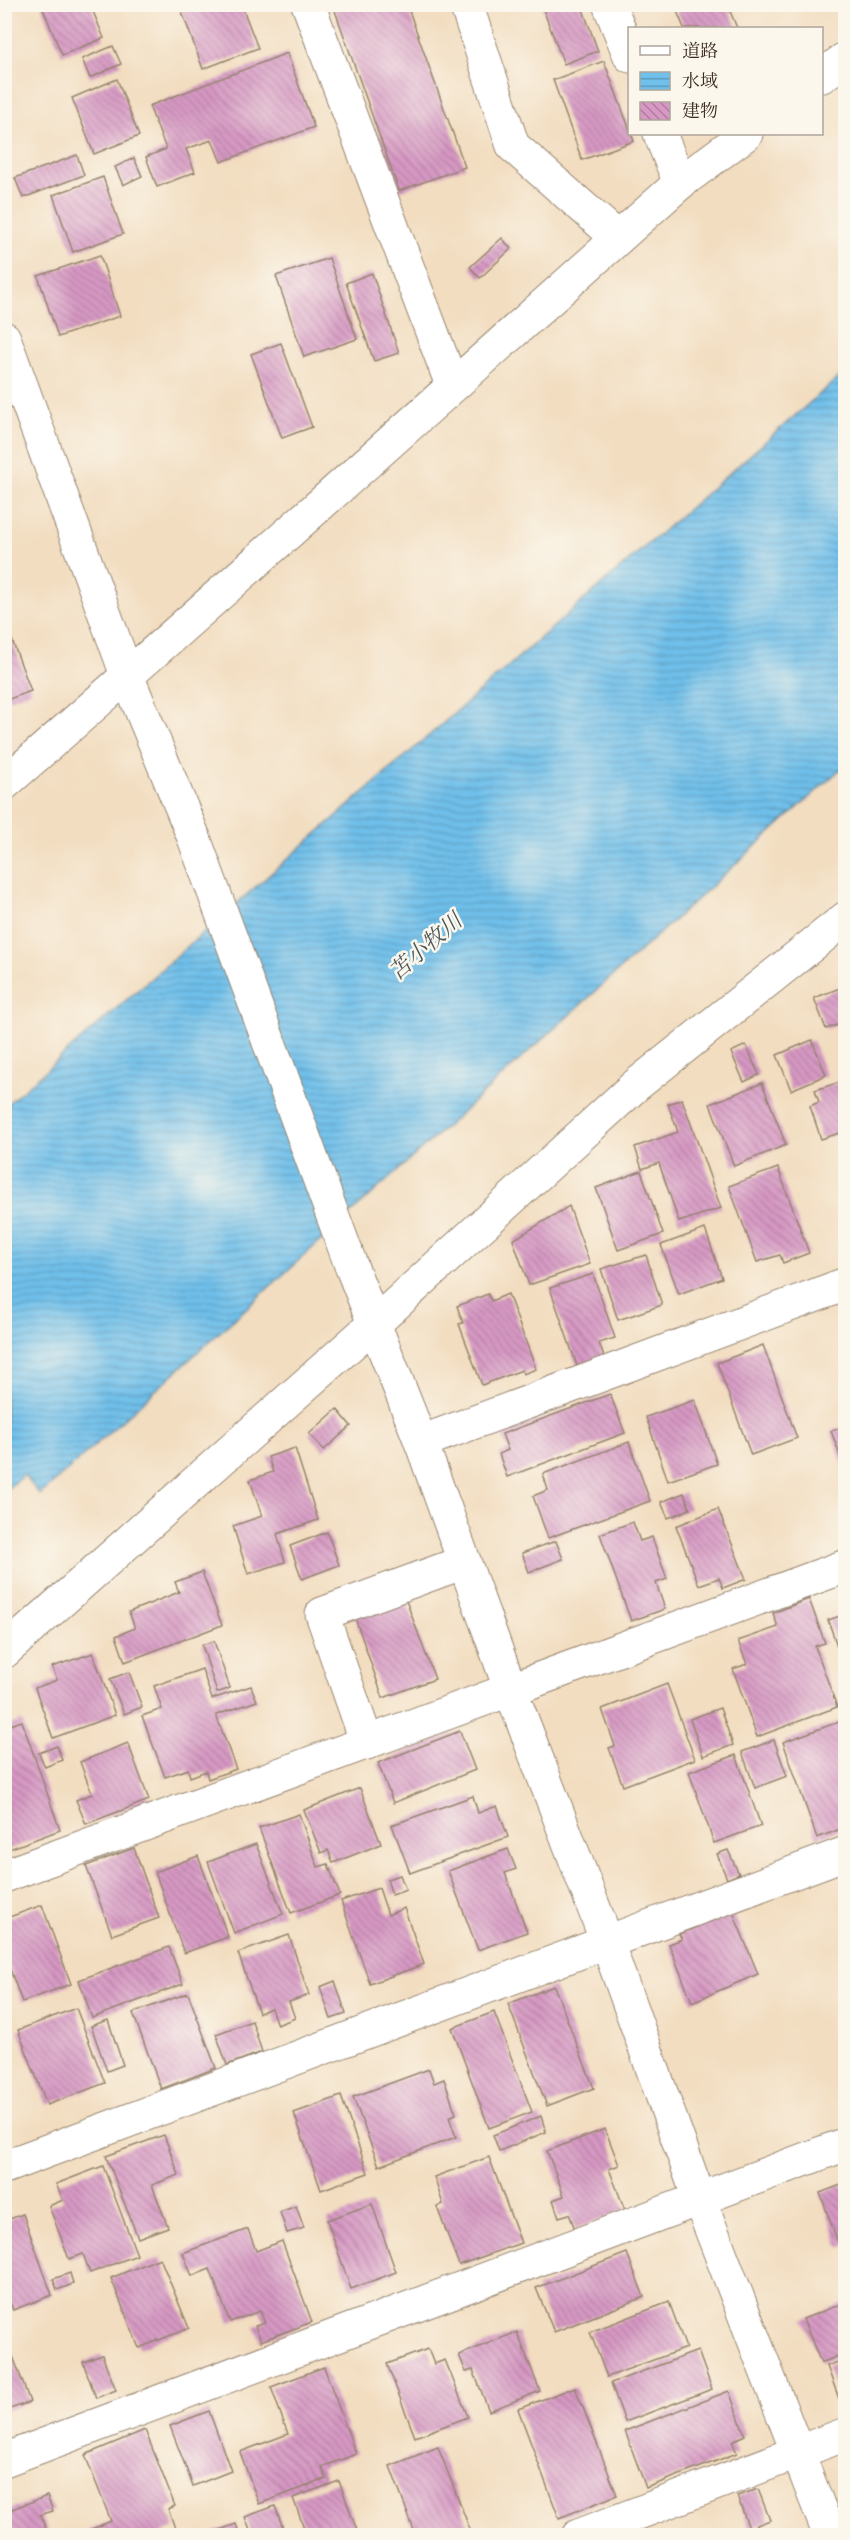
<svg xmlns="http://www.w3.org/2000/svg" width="850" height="2540" font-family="Vollkorn,'Noto Serif JP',serif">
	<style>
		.water { fill: url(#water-rules); stroke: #557584; stroke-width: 1.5 }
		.building { fill: url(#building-back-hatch) }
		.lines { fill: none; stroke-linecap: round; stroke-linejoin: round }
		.minor-casing { stroke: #96846f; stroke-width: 35 }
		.minor { stroke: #fff; stroke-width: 33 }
		.labels { text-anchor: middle; stroke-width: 5; stroke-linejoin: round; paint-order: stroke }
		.water-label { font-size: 22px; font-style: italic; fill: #4b575c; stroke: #fbf7ec }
	</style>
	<defs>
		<pattern id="water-rules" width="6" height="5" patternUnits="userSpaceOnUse" patternTransform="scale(1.5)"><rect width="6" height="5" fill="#6fc0eb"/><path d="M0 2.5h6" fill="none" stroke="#5c9cbe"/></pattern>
		<pattern id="building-back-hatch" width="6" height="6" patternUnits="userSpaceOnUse" patternTransform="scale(1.5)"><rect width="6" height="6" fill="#d799c4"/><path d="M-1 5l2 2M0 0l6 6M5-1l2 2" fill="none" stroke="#b07d9f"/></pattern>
	</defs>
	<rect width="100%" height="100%" fill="#fbf7ec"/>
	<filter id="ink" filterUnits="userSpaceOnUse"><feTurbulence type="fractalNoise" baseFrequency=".0167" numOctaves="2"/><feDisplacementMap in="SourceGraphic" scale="12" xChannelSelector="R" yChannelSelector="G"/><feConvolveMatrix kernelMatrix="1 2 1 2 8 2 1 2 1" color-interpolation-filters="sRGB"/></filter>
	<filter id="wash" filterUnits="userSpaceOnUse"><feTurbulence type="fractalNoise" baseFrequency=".008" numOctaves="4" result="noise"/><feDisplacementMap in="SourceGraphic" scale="24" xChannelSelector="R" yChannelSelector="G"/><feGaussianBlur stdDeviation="1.35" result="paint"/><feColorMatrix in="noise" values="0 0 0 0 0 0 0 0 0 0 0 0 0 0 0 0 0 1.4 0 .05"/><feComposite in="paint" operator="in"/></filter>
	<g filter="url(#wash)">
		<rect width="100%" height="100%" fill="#f2ddc0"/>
		<path class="water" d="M845,372V765L40,1495L24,1475L5,1490V1106Z"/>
		<g id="blocks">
			<g class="building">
				<path d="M41,4H90L104,38L62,55Z"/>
				<path d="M194,4H241L258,48L203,69L181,9Z"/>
				<path d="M541,4H581L598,51L564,64Z"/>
				<path d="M674,4H727L737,28H684Z"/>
				<path d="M333,5H407L465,167L399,191Z"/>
				<path d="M113,46L121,64L90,78L82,59Z"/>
				<path d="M287,53L314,127L221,162L212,140L186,149L195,172L157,187L146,157L166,149L149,106Z"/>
				<path d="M604,61L634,141L582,160L553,80Z"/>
				<path d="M117,79L139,136L94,154L72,98Z"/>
				<path d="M77,155L84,175L23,198L15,178Z"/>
				<path d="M134,158L142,176L123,185L115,167Z"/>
				<path d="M103,177L123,234L73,252L53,195Z"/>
				<path d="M502,238L511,249L480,278L470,267Z"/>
				<path d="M100,255L120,316L58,337L38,276Z"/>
				<path d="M329,258L357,339L304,357L276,276Z"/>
				<path d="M372,273L399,353L374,361L346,283Z"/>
				<path d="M281,343L312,427L282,438L251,354Z"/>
				<path d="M4,619L31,691L4,701Z"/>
				<path d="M845,986L846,1022L826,1029L814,998Z"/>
				<path d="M812,1040L826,1075L791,1090L777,1055Z"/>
				<path d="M746,1045L759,1075L744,1082L731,1052Z"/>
				<path d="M846,1080V1131L821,1139L810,1106L819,1102L815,1090Z"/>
				<path d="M762,1083L786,1145L734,1166L710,1104Z"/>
				<path d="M682,1099L721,1208L679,1222L659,1163L642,1169L635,1147L678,1132L668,1104Z"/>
				<path d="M778,1168L809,1253L783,1263L780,1255L757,1262L729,1186Z"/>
				<path d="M641,1171L663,1234L618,1250L596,1188Z"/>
				<path d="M569,1206L590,1264L529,1285L513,1240Z"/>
				<path d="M705,1229L722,1278L679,1294L661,1245Z"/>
				<path d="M646,1255L662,1305L618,1320L601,1269Z"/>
				<path d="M593,1274L615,1338L599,1343L604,1357L577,1366L550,1288Z"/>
				<path d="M488,1294L491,1301L508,1294L536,1369L523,1374L522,1370L482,1385L459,1324L463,1323L457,1306Z"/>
				<path d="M763,1345L797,1438L751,1455L717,1363Z"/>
				<path d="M610,1394L625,1433L507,1477L499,1454L508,1450L502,1434Z"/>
				<path d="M695,1400L717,1464L668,1481L646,1417Z"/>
				<path d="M337,1409L351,1426L324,1450L309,1434Z"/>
				<path d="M846,1426V1469H845L831,1431Z"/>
				<path d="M629,1442L650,1501L548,1538L533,1496L548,1490L543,1474Z"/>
				<path d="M295,1448L318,1520L277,1534L285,1562L248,1574L233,1526L262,1516L250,1480L273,1472L268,1457Z"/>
				<path d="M684,1493L690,1509L668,1518L661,1502Z"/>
				<path d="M718,1509L746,1579L723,1588L719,1578L699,1585L676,1526Z"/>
				<path d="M633,1522L640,1541L652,1537L667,1579L656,1583L665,1609L631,1621L600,1534Z"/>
				<path d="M327,1532L339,1565L302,1579L290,1546Z"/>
				<path d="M556,1541L563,1559L529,1572L522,1553Z"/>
				<path d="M202,1572L222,1625L125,1662L116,1636L135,1628L129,1612L179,1592L175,1582Z"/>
				<path d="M404,1595L435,1679L383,1698L353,1612Z"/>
				<path d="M809,1599L825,1643L815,1646L837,1707L757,1737L733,1669L747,1664L738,1641L778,1627L773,1613Z"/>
				<path d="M846,1614V1669H845L828,1620Z"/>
				<path d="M214,1641L230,1688L217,1693L202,1645Z"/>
				<path d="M93,1653L115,1715L53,1738L35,1688L57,1680L52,1667Z"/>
				<path d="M202,1669L212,1699L251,1686L257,1701L216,1715L236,1769L208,1779L206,1771L190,1777L188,1769L165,1777L142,1716L162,1709L154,1686Z"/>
				<path d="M129,1672L142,1707L124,1714L110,1679Z"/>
				<path d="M667,1684L695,1759L623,1786L609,1748L615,1746L602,1709Z"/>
				<path d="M720,1708L733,1745L703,1756L690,1719Z"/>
				<path d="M844,1720L846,1827L817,1838L783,1742Z"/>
				<path d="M22,1721L60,1830L4,1851V1727Z"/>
				<path d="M460,1731L475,1770L393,1803L378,1763Z"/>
				<path d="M774,1740L787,1776L755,1788L742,1752Z"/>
				<path d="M128,1743L149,1800L86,1824L76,1800L92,1794L80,1762Z"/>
				<path d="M57,1746L62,1760L45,1767L39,1753Z"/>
				<path d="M736,1755L761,1826L714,1843L689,1772Z"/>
				<path d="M360,1788L381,1844L333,1863L328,1850L321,1853L304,1810Z"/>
				<path d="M473,1796L478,1813L497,1806L508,1837L410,1873L392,1825Z"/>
				<path d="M299,1814L318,1867L328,1864L340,1895L291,1913L259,1828Z"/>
				<path d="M256,1844L283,1914L234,1933L208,1862Z"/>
				<path d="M134,1848L159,1918L112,1935L86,1866Z"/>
				<path d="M508,1849L516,1869L505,1873L527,1932L478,1950L448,1871Z"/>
				<path d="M728,1850L739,1874L727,1879L717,1854Z"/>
				<path d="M198,1856L228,1937L184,1953L155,1872Z"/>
				<path d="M400,1875L406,1890L392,1895L387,1879Z"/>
				<path d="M379,1888L388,1915L404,1908L424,1964L370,1984L341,1901Z"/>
				<path d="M42,1905L71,1984L22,2002L4,1953V1919Z"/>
				<path d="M733,1912L758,1974L692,2002L669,1944L682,1939L679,1934Z"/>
				<path d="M289,1935L309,1995L289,2002L295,2018L277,2025L271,2008L259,2013L238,1953Z"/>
				<path d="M169,1947L183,1984L92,2018L79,1980Z"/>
				<path d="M335,1981L346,2014L331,2019L320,1987Z"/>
				<path d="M554,1986L594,2088L547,2106L508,2004Z"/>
				<path d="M188,1993L216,2068L161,2089L133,2013Z"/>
				<path d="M76,2008L105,2083L47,2105L18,2030Z"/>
				<path d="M494,2012L532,2112L489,2128L452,2028Z"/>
				<path d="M108,2020L123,2065L107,2071L91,2026Z"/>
				<path d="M252,2021L262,2052L227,2065L216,2034Z"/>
				<path d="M429,2069L434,2083L444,2079L456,2114L449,2117L456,2137L379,2166L353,2097Z"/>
				<path d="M341,2096L368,2173L321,2190L294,2113Z"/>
				<path d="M541,2116L546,2132L499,2151L493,2135Z"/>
				<path d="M605,2129L619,2165L609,2169L625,2210L575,2229L569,2214L559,2217L553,2200L564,2196L547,2151Z"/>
				<path d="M164,2135L179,2175L152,2185L168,2227L138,2238L106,2156Z"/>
				<path d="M489,2157L521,2243L459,2265L437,2207L443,2204L434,2177Z"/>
				<path d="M103,2166L137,2255L90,2273L83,2254L69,2259L49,2206L63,2200L56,2184Z"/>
				<path d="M846,2183V2246L840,2248L820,2193Z"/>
				<path d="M372,2204L396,2272L351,2289L327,2220Z"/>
				<path d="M296,2206L304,2228L287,2233L280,2212Z"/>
				<path d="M23,2214L52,2295L13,2310L4,2287V2221Z"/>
				<path d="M248,2229L256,2251L282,2241L312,2322L261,2341L255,2326L265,2323L260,2311L230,2322L210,2269L192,2276L183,2253Z"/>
				<path d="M627,2253L644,2297L554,2332L536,2288Z"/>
				<path d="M160,2258L189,2328L139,2348L111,2278Z"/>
				<path d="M70,2273L73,2284L57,2290L53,2279Z"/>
				<path d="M669,2302L686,2348L607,2377L590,2332Z"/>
				<path d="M846,2302V2353L821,2363L803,2319Z"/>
				<path d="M517,2332L540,2391L489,2411L473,2370L466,2372L459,2355Z"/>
				<path d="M428,2349L434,2364L445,2360L468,2417L415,2437L387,2364Z"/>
				<path d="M11,2351L30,2402L4,2411V2353Z"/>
				<path d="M698,2351L712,2389L625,2422L611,2383Z"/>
				<path d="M102,2355L116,2390L96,2398L83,2362Z"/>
				<path d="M846,2359V2406L842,2407L827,2366Z"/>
				<path d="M324,2367L356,2454L322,2467L326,2479L259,2504L240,2452L288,2434L271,2387Z"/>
				<path d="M575,2387L617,2495L559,2518L518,2409Z"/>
				<path d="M729,2391L745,2435L732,2441L737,2453L646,2488L625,2431Z"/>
				<path d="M209,2411L231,2471L193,2486L170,2426Z"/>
				<path d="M145,2430L175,2506L168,2509L175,2528L156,2536H75L111,2521L85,2455Z"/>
				<path d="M438,2447L471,2532L462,2536H416L390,2466Z"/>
				<path d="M339,2481L359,2536H307L293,2498Z"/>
				<path d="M758,2489L770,2520L749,2528L737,2496Z"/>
				<path d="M47,2496L53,2511L40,2515L49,2536H4V2512Z"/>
				<path d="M275,2506L286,2536H252L245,2517Z"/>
				<path d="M236,2524L240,2536H206V2535Z"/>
			</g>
		</g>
	</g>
	<g filter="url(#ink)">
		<use href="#blocks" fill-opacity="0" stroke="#96846f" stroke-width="1.5"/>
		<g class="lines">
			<g class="minor-casing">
				<g id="minor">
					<path d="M308,4L452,385"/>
					<path d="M466,4L513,146L618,238"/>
					<path d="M609,4L630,56"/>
					<path d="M822,76L846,58"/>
					<path d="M660,134L680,183"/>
					<path d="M4,338L128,678L194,838L352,1268L421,1442L511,1691L607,1942L699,2198L830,2536"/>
					<path d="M4,784C231,586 455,384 680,183L746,134"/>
					<path d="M421,1442L846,1284"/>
					<path d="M4,1652L374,1324L635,1086L846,918"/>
					<path d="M367,1743L322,1614L464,1562"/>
					<path d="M4,1876L846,1566"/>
					<path d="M4,2167L846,1853"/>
					<path d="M4,2460L846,2144"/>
					<path d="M578,2536L846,2434"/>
				</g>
			</g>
			<use href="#minor" class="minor"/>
		</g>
	</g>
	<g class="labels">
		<g class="water-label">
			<text transform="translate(425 946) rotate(-41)" y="8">苫小牧川</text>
		</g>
	</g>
	<rect width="850" height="2540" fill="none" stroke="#fbf7ec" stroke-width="24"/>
	<rect x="628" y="27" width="195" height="108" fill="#fbf7ec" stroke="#aea59a" stroke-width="1.5"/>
	<rect x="640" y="46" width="30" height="9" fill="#ffffff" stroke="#aea59a" stroke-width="1.5"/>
	<text x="682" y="57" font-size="18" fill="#3b2a1e">道路</text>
	<rect x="640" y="72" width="30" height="18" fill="url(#water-rules)" stroke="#aea59a" stroke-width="1.5"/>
	<text x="682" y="87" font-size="18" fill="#3b2a1e">水域</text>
	<rect x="640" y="102" width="30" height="18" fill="url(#building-back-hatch)" stroke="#aea59a" stroke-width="1.5"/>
	<text x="682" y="117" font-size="18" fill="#3b2a1e">建物</text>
</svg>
